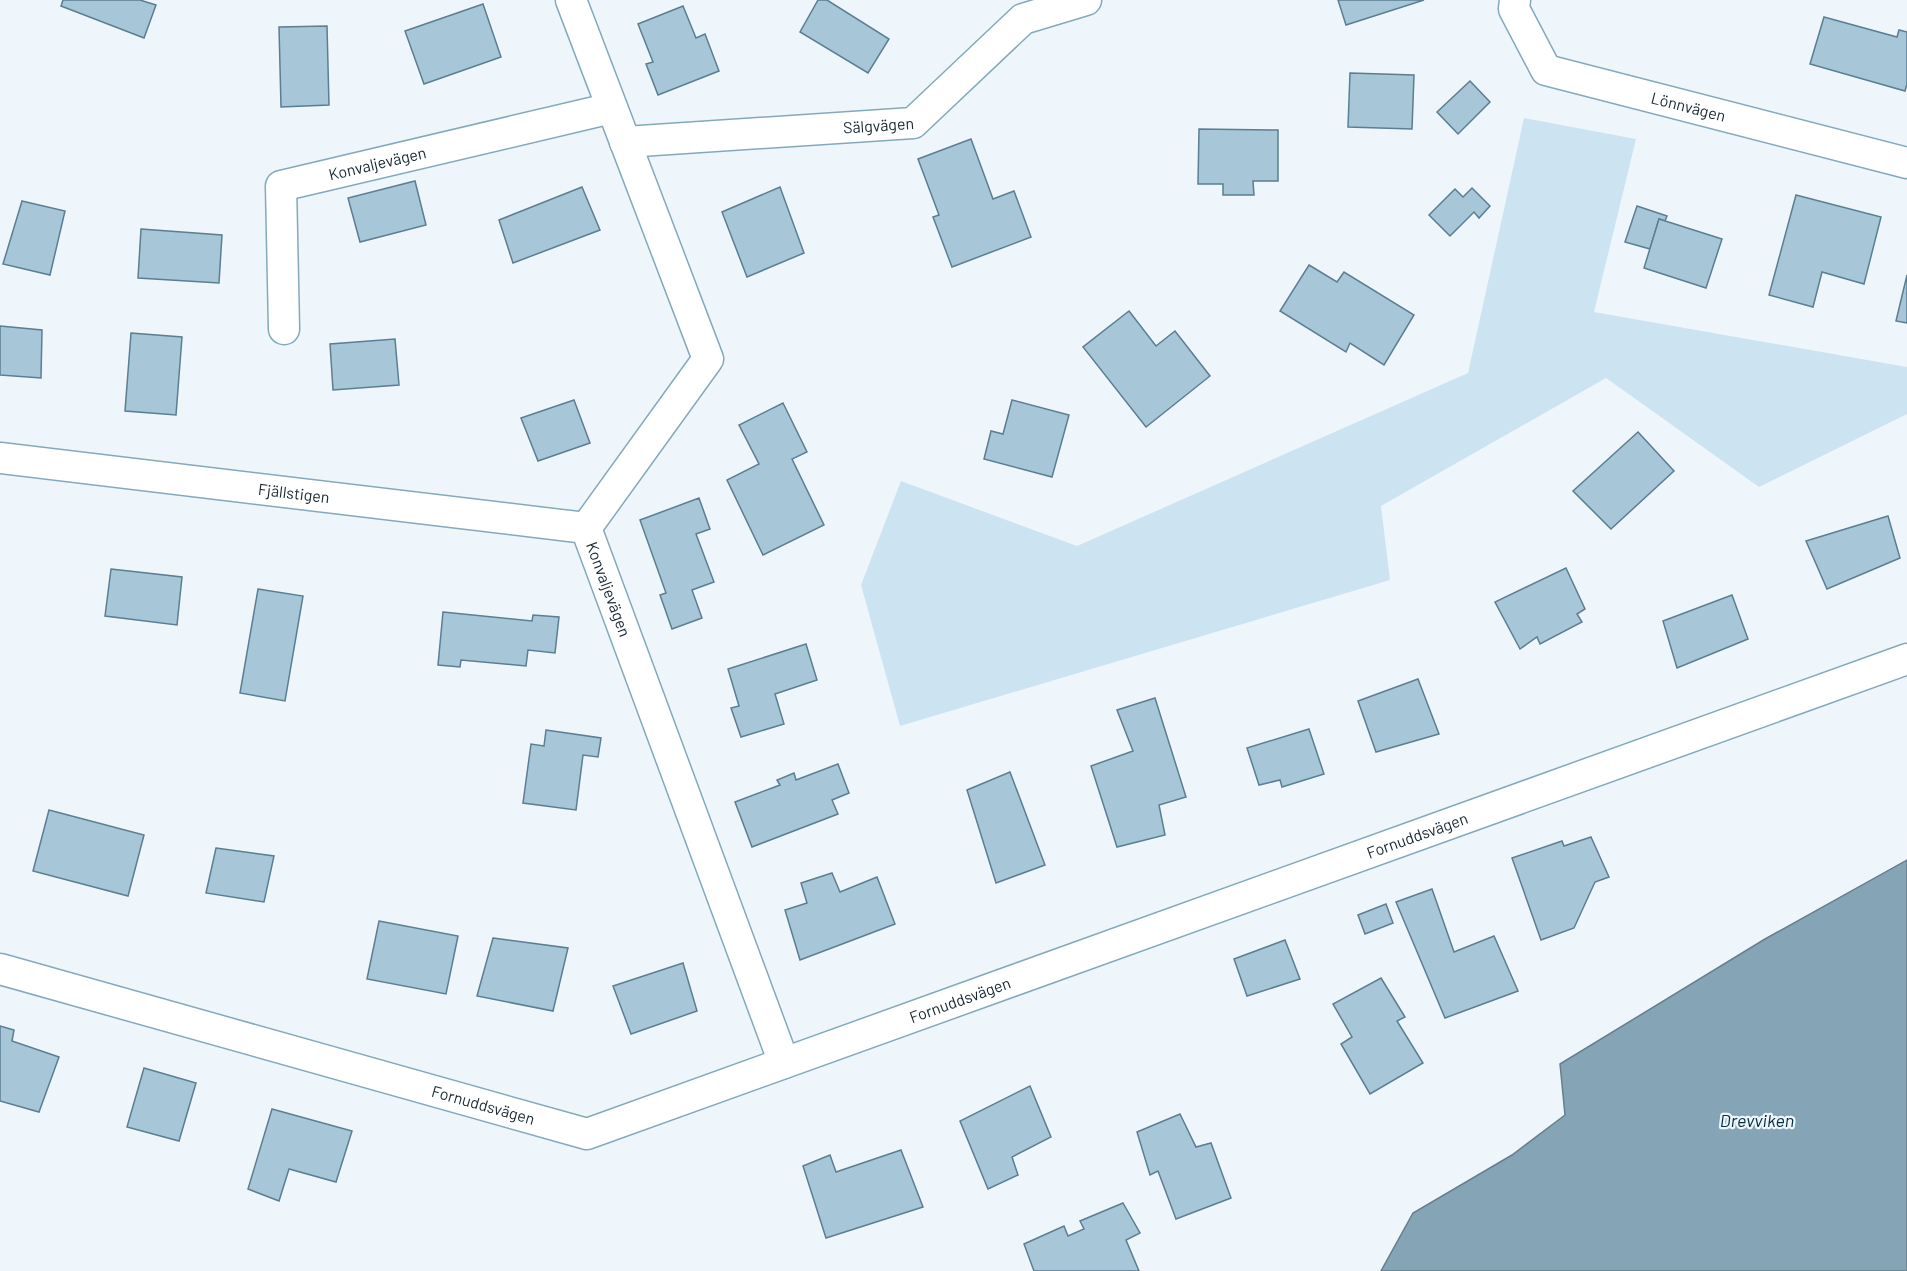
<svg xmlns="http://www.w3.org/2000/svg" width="1907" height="1271" font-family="Barlow,sans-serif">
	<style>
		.green { fill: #cce4f2 }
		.water { fill: #85a4b6; stroke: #657f8e; stroke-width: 1.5 }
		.building { fill: #a7c6d8; stroke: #5b7e92; stroke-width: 1.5 }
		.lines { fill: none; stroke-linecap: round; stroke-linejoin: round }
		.minor-casing { stroke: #84a9bd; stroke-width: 33 }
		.minor { stroke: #fff; stroke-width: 30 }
		.labels { text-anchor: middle; stroke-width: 4.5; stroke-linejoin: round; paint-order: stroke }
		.street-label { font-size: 16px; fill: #192830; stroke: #eff6fb }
		.water-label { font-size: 18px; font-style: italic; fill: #012f42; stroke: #eff6fb }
	</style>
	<rect width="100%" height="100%" fill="#eff6fb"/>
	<path class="green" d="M1524,118L1636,139L1594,312L1907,367V414L1759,487L1606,378L1381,506L1390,580L900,726L861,585L901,481L1077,546L1468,373Z"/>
	<path class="water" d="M1907,860V1271H1381L1413,1213L1512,1155L1565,1115L1560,1064L1765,939Z"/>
	<g class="building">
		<path d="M63,0H140L156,5L144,38L61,6Z"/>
		<path d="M818,0H827L889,39L868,73L800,32Z"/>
		<path d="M1338,0H1424L1346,25Z"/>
		<path d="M483,4L501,57L424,84L405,31Z"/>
		<path d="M683,6L696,38L705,34L719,71L658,95L646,64L653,62L638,24Z"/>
		<path d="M1824,17L1897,37L1899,30L1907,32V84L1905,91L1810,64Z"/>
		<path d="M327,26L329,105L281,107L279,27Z"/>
		<path d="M1350,73L1414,75L1412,129L1348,127Z"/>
		<path d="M1470,81L1490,102L1458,134L1437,112Z"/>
		<path d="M1199,129L1278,130V181H1253L1254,195H1223V184H1198Z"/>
		<path d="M971,139L993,199L1014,191L1031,237L952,267L933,217L939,215L918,159Z"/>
		<path d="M415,181L426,225L360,242L348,198Z"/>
		<path d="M582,187L600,230L513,263L499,220Z"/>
		<path d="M780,187L804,253L747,277L722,212Z"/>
		<path d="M1472,188L1490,206L1479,218L1474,212L1450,236L1429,215L1455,189L1463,197Z"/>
		<path d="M1796,195L1881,217L1864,284L1822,272L1813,307L1769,295Z"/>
		<path d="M22,201L65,211L50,275L3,264Z"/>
		<path d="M1637,206L1667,216L1665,221L1659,219L1650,249L1625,242Z"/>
		<path d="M1659,219L1722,239L1706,288L1644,268Z"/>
		<path d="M141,229L222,235L219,283L138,278Z"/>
		<path d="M1309,265L1337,282L1344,272L1414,315L1384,365L1350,343L1346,352L1280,311Z"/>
		<path d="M1907,275V323L1896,321Z"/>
		<path d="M1129,311L1156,346L1175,331L1210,376L1146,427L1083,347Z"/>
		<path d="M0,326L42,330L41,378L0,375Z"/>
		<path d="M131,333L182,337L176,415L125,411Z"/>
		<path d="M395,339L399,385L333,390L330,344Z"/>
		<path d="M574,400L590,443L538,461L521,418Z"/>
		<path d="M1012,400L1069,415L1052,477L984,459L991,431L1003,434Z"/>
		<path d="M783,403L807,452L792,459L824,525L763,555L727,480L759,464L739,425Z"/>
		<path d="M1638,432L1674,471L1611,529L1573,491Z"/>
		<path d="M699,498L710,529L696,534L714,582L692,590L702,618L672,629L660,595L666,593L640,520Z"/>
		<path d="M1888,516L1900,558L1827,589L1806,541Z"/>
		<path d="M1566,568L1585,609L1577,614L1582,622L1540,644L1537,637L1520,649L1495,602Z"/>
		<path d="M111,569L182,577L177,625L105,616Z"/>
		<path d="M258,589L303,596L285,701L240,693Z"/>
		<path d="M1732,595L1748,639L1677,668L1663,621Z"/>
		<path d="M443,612L532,621L533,615L559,617L555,653L528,650L526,666L461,660L460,667L438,665Z"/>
		<path d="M806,644L817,680L775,694L784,724L741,737L731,708L739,706L728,669Z"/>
		<path d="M1418,679L1439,734L1376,752L1358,701Z"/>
		<path d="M1155,698L1186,797L1159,805L1165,835L1117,847L1091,766L1133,751L1117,710Z"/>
		<path d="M1309,729L1324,774L1282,787L1280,780L1259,785L1247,748Z"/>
		<path d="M546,730L601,738L598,757L583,755L576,810L523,803L531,744L544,746Z"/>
		<path d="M838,764L849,793L832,800L838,814L752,847L735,802L780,785L777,780L794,773L796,780Z"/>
		<path d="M1010,772L1045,865L996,883L967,790Z"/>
		<path d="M49,810L144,835L128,896L33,871Z"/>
		<path d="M1591,837L1609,877L1595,882L1574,928L1541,940L1512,858L1562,841L1564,846Z"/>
		<path d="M216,848L274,856L264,902L206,893Z"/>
		<path d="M832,873L840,892L877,877L895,924L800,960L785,910L807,903L801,883Z"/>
		<path d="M1432,889L1454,952L1494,936L1518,991L1445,1018L1396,902Z"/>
		<path d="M1386,904L1393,923L1365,934L1358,915Z"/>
		<path d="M379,921L458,936L446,994L367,979Z"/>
		<path d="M493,938L568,948L553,1011L477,996Z"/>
		<path d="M1285,940L1300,979L1247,996L1234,959Z"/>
		<path d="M683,963L697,1011L631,1034L613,986Z"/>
		<path d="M1381,978L1405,1017L1397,1021L1423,1063L1370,1094L1341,1044L1352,1037L1333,1004Z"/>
		<path d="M0,1026L14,1030L12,1041L59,1057L39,1112L0,1101Z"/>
		<path d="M144,1068L196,1083L179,1141L127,1127Z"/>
		<path d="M1030,1086L1051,1137L1012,1157L1018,1175L988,1189L960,1121Z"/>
		<path d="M272,1109L352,1131L336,1182L289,1169L279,1201L248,1189Z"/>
		<path d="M1180,1114L1196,1147L1211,1143L1231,1198L1176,1219L1158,1171L1150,1175L1137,1132Z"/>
		<path d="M901,1150L923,1207L826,1238L803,1166L830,1155L836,1172Z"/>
		<path d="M1123,1203L1140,1233L1126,1240L1139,1271H1034L1024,1244L1064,1226L1068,1236L1084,1229L1080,1221Z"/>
	</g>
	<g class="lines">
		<g class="minor-casing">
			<g id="minor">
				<path id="s1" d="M571,0L708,359L586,528L784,1063"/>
				<path id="s2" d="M1515,0L1514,9L1546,70L1907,163"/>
				<path id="s3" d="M625,142L913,123L1023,19L1086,0"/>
				<path id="s4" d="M284,329L281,186L612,108"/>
				<path id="s5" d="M0,458L586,528"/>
				<path id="s6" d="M0,969L587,1134L1907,659"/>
			</g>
		</g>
		<use href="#minor" class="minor"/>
	</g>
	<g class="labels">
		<g class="street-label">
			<text dy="6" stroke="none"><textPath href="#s2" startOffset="225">Lönnvägen</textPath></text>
			<text dy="6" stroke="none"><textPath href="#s3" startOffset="254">Sälgvägen</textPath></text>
			<text dy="6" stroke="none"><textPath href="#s4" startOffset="242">Konvaljevägen</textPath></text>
			<text dy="6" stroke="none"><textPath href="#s5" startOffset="296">Fjällstigen</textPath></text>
			<text dy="6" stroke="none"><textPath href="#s1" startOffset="658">Konvaljevägen</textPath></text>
			<text dy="6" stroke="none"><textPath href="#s6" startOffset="1492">Fornuddsvägen</textPath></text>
			<text dy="6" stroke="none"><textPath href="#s6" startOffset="1006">Fornuddsvägen</textPath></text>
			<text dy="6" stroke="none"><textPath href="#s6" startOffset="502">Fornuddsvägen</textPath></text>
		</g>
		<g class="water-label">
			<text x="1757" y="1127">Drevviken</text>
		</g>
	</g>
</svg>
